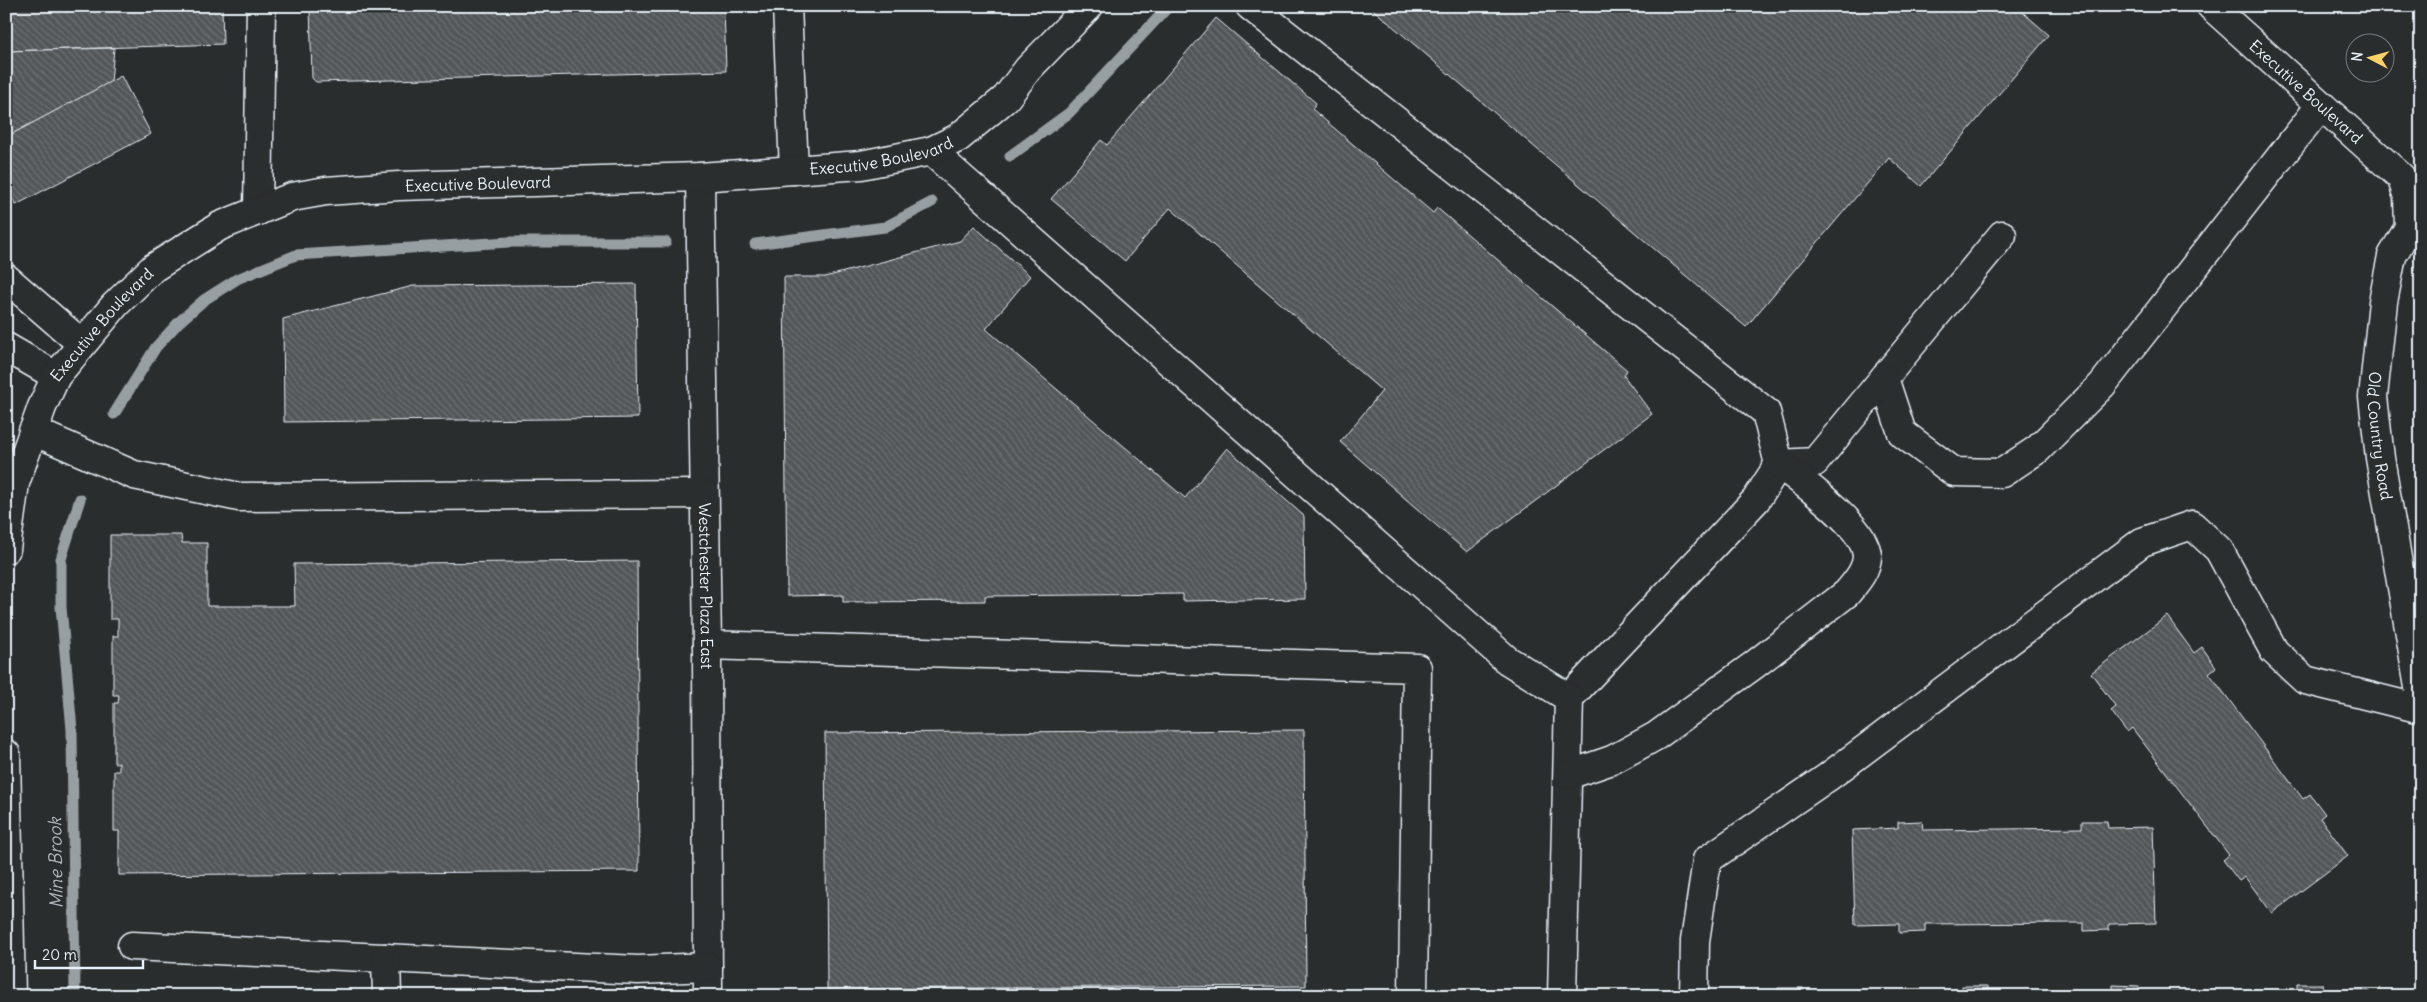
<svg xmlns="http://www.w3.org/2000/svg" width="2427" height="1002" font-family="Delius,sans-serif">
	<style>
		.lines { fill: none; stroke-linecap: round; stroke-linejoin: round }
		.stream { stroke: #989fa3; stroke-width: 11 }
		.building { fill: url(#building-back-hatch); stroke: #e8f1f8 }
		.minor-casing { stroke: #e8f1f8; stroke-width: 31 }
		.minor { stroke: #2a2d2e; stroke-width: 28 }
		.labels { text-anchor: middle; stroke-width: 4; stroke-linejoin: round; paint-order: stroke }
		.street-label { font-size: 16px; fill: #e8f1f8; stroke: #2a2d2e }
		.water-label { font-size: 18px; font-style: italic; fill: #acb3b9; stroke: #2a2d2e }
	</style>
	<defs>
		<pattern id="building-back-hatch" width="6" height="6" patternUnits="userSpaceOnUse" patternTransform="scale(1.25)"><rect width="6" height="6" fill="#535759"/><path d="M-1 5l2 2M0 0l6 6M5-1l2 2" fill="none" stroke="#6c7072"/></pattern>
	</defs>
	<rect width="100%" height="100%" fill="#2a2d2e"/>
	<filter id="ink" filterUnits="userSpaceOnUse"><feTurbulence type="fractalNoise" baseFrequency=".02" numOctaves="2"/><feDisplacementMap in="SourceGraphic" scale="10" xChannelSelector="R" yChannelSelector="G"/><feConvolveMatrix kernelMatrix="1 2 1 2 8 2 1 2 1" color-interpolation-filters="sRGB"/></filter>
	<g filter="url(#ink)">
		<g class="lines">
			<g class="stream">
				<path d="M1010,156L1069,113L1169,6"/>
				<path d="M755,244L885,227L932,202"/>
				<path d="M114,414L156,347L179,322L204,300L237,279L296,255L509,242H666"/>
				<path d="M75,996L72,730L61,607V559L80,499"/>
			</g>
		</g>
		<g class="building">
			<path d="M6,6H222L223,44L6,51Z"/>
			<path d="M310,6H724L726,71L316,82L312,78Z"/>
			<path d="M1369,6H2020L2018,8L2049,35L1921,186L1889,158L1746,327Z"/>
			<path d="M1216,18L1316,103L1312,109L1433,213L1437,208L1627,370L1624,376L1652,414L1467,552L1340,442L1382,391L1170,208L1125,261L1051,199L1101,140L1107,145Z"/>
			<path d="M114,48L111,82L6,137V51Z"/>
			<path d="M121,76L151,134L16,205L6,186V137Z"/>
			<path d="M974,226L1030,276L986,329L1185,498L1227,448L1304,516L1305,599L1183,601V594L985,596V601L843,602V595L787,596L784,277H825L960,241Z"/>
			<path d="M636,284L638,418L284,422L283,319L413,286Z"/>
			<path d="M110,535H181L182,543H207V606H295L294,564L637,561L639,871L119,875V831H114V771H119V763H114V703H118L119,695H113V636H118V619H110Z"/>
			<path d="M2167,616L2194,653L2202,647L2216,667L2209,673L2303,799L2310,794L2325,814L2320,818L2348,856L2272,913L2245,877L2239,881L2223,860L2229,855L2132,728L2127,732L2111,711L2116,707L2091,673Z"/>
			<path d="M1304,730L1306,986L827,989L825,733Z"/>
			<path d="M1922,821L1923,830L2082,828V821H2107L2108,828L2153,827L2156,923L2109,924V930L2084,931V923L1925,924V932L1899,933V924L1855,925L1852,830L1898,828V822Z"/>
			<path d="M2297,984H2323L2324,991H2369V996H2068V993H2113V985L2139,986V992H2297Z"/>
			<path d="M1962,986H1988V994L2032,993V996H1733L1777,995L1778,988H1803L1804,996L1962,995Z"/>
		</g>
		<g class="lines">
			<g class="minor-casing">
				<g id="minor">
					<path d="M787,6L794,170"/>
					<path d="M1250,6L1766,412L1779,464L1756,500L1569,698L1562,996"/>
					<path id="s1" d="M2211,6L2401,177L2408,197L2409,227L2392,256L2383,302L2373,397L2380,458L2421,699"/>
					<path d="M931,151L1507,660L1569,698"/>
					<path id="s2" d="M700,177L707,645L708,996"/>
					<path d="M258,211L261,6"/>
					<path d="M2002,235L1884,378L1902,433L1954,472L2002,473L2038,449L2102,385L2321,105"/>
					<path d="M6,278L82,344"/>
					<path d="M6,347L56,376"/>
					<path d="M33,431L134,475L239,497L704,494"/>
					<path d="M1779,464L1815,462L1884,378"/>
					<path id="s3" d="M6,549L15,483L42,407L56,376L115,305L153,268L220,226L292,197L326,191L399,186L700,177L861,165L931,151L958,138L1006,98L1028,69L1089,6"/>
					<path d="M707,645L1417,668L1413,996"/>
					<path d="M6,754L11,996"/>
					<path d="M1568,775L1612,760L1656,736L1754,665L1847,593C1856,582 1867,570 1867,556C1866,526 1802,482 1779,464"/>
					<path d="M132,946L638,970L708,967"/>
					<path d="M386,958L387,996"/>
					<path d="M1694,996L1695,941L1707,860L1828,777L2142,542L2192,525L2219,550L2274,651L2305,680L2421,709"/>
				</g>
			</g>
			<use href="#minor" class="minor"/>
		</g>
	</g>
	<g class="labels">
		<g class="street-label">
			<text dy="6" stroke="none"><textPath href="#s1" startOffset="128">Executive Boulevard</textPath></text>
			<text dy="6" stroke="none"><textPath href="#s3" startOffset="1075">Executive Boulevard</textPath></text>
			<text dy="6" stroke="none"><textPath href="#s3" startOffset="670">Executive Boulevard</textPath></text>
			<text dy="6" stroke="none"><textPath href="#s3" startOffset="250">Executive Boulevard</textPath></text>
			<text dy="6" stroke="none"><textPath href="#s1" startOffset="522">Old Country Road</textPath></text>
			<text dy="6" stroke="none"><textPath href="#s2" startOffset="409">Westchester Plaza East</textPath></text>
		</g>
		<g class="water-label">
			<text transform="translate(56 863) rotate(-91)" y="6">Mine Brook</text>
		</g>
	</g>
	<rect width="2427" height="1002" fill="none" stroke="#2a2d2e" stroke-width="25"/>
	<rect x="12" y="12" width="2402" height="977" fill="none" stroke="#e8f1f8" stroke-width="2" filter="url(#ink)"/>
	<g transform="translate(2370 58) rotate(276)"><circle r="24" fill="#2a2d2e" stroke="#767b7f"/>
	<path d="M0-4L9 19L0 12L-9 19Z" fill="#ffd166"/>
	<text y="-8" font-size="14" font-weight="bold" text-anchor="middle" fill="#e8f1f8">N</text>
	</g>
	<path d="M35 960v8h108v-8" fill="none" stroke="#e8f1f8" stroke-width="2.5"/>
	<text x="42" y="960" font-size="15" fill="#e8f1f8" stroke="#2a2d2e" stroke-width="4" paint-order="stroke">20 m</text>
</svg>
